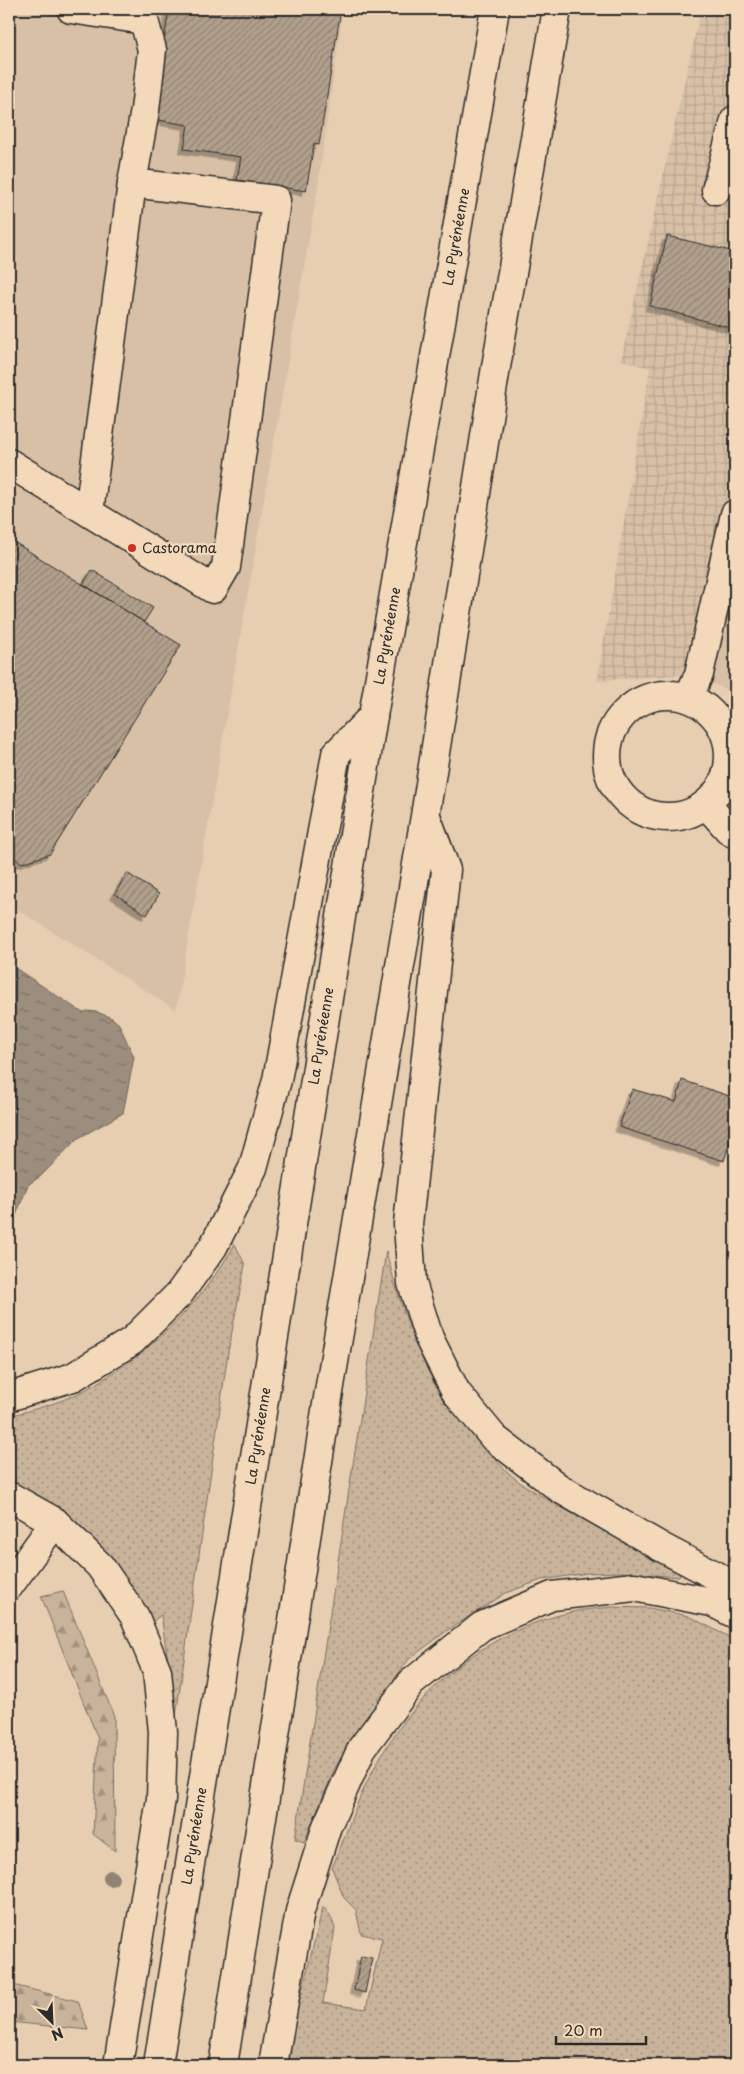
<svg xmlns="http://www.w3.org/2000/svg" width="744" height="2074" font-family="'Playpen Sans',sans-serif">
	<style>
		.built { fill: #d7c0a6 }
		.industrial { fill: url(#industrial-grid) }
		.grass { fill: url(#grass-dots); stroke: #7a6f63 }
		.forest { fill: url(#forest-firs); stroke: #7a6f63 }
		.water { fill: url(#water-ripples); stroke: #6f665c }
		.building { fill: url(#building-hatch); stroke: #2b2b2b; filter: url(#shadow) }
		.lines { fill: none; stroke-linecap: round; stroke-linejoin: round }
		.minor-casing { stroke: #2b2b2b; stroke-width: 31 }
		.highway-casing { stroke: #2b2b2b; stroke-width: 31 }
		.minor { stroke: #f3d9ba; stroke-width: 28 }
		.highway { stroke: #f3d9ba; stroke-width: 28 }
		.tree { fill: #918373 }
		.poi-dot { fill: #c8321e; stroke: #f3d9ba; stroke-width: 2 }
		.labels { text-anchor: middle; stroke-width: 4.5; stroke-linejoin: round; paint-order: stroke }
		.street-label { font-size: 14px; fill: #2b2b2b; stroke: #f3d9ba }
		.poi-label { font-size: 14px; fill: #2b2b2b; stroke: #f3d9ba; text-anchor: start }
	</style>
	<defs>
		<pattern id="industrial-grid" width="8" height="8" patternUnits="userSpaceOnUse" patternTransform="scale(1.25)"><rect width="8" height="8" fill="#d7c0a6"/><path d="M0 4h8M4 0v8" fill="none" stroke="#b9a58f"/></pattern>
		<pattern id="grass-dots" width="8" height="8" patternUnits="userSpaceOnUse" patternTransform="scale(1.25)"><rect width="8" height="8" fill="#c8b39b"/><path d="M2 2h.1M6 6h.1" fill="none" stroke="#a3927f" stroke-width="1.8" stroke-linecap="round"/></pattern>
		<pattern id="forest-firs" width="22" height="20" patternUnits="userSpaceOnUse" patternTransform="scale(1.25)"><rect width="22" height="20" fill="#c8b39b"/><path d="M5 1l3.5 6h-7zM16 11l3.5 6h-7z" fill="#a3927f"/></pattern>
		<pattern id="water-ripples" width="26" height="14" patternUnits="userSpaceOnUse" patternTransform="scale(1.25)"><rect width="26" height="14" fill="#9c8d7c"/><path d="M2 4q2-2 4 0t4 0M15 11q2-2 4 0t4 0" fill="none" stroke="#7f7366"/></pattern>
		<pattern id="building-hatch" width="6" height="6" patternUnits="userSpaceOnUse" patternTransform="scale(1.25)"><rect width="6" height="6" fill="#b2a08c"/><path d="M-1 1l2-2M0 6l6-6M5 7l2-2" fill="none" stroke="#918373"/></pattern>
		<filter id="shadow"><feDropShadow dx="-4.5" dy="4.5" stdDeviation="0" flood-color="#0004"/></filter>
	</defs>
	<rect width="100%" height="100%" fill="#e7ceb1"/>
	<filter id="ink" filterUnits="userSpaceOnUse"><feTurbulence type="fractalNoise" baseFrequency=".02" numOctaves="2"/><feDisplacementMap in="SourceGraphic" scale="10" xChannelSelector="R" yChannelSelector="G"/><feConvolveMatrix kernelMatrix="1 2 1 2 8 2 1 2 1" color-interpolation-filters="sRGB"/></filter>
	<g filter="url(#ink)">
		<g class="built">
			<path d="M9,9H343L317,192L176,1010L9,904Z"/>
			<path d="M735,462V719L725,689L686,674Z"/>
		</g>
		<path class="industrial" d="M701,9H735V462L686,674L597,681L650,368L621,360Z"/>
		<g class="grass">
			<path d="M235,1244L245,1265L228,1352L176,1716L161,1615L149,1624L9,1485V1416C32,1410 59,1403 81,1392C145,1358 199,1307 235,1244Z"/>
			<path d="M386,1251C396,1289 409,1333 427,1369C442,1398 463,1424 485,1448C496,1460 508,1474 521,1483C571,1516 628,1542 681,1571L679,1577L621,1572L588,1573L541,1580L506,1593L448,1630L409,1659L357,1731L335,1768L304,1842L295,1839Z"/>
			<path d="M610,1607L650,1608L688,1616L735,1640V2065H285L291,2034L323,1907L330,1915L335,1928L323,2003L366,2009L382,1938L361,1934L356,1910L344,1898L332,1868C345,1838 355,1805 370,1776C412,1694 481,1632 572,1612C584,1609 597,1609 610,1607Z"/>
		</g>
		<g class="forest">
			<path d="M63,1591L114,1716L115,1851L93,1834L98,1739L41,1596Z"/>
			<path d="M9,1984L78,2001L88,2030L9,2022Z"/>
		</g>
		<path class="water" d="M9,964L83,1013L87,1011L97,1012L112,1018L119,1024L134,1057L123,1113L77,1139L41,1176L28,1185L9,1233Z"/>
		<g class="building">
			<path d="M169,9H341L319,145L314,144L306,191L237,180L241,157L184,149L188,125L152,119Z"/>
			<path d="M667,236L735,252V329L650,306Z"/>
			<path d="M9,539L181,645L50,854L22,863L9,854Z"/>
			<path d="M92,570L153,608L144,622L83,584Z"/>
			<path d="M127,873L159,894L147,915L115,894Z"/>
			<path d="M682,1080L735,1098V1139L731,1138L724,1161L619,1127L632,1089L676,1102Z"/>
			<path d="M361,1956L372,1958L365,1993L354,1990Z"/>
		</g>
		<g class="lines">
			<g class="minor-casing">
				<g id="minor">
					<path d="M71,9L144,20"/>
					<path d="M716,190L735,120"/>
					<path d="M9,463L213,589L226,567L276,200L132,183L145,110L152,50L141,9"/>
					<path d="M89,512L132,183"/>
					<circle cx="668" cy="756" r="61"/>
					<path d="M688,698L699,674L735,514"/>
					<path d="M706,804L728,829L735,834"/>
					<path d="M9,1586L55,1522"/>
				</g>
			</g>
			<g class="highway-casing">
				<g id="highway">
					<path d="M426,816L446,870L408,1224L412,1283L429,1338L456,1392L494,1438L559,1488L663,1548L735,1586"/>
					<path d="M9,1397L73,1377L132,1341L179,1294L213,1247L253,1168L277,1080L336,754L373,716"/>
					<path d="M9,1496L55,1522L100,1566L135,1617L157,1671L163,1732L161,1799L118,2065"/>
					<path d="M158,2065L373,716L495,9"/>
					<path d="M223,2065L328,1398L425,816L495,373L557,9"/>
					<path d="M273,2065L300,1911L327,1826L362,1748L411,1683L482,1626L552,1596L634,1587L712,1602L735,1614"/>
				</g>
			</g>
			<use href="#minor" class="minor"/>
			<use href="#highway" class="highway"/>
		</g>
		<circle class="tree" cx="111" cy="1878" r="8"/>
	</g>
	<circle class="poi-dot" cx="132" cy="548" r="5"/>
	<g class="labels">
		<g class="street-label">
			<text transform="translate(456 237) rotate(-80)" y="5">La Pyrénéenne</text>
			<text transform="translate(387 636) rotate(-80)" y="5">La Pyrénéenne</text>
			<text transform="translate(321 1036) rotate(-81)" y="5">La Pyrénéenne</text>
			<text transform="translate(258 1436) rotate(-81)" y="5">La Pyrénéenne</text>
			<text transform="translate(194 1836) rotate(-81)" y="5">La Pyrénéenne</text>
		</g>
		<g class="poi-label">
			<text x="142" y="553">Castorama</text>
		</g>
	</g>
	<rect width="744" height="2074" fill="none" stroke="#f3d9ba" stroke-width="30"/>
	<rect x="15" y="15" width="714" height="2044" fill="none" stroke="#2b2b2b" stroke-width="2" filter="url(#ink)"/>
	<g transform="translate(52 2022) rotate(156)" stroke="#f3d9ba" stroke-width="4" paint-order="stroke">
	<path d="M0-4L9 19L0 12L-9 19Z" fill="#2b2b2b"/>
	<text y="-8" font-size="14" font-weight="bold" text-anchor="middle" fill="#2b2b2b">N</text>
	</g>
	<path d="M556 2036v8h90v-8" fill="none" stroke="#2b2b2b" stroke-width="2.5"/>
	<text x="564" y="2036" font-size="15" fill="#2b2b2b" stroke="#f3d9ba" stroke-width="4" paint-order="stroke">20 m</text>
</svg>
